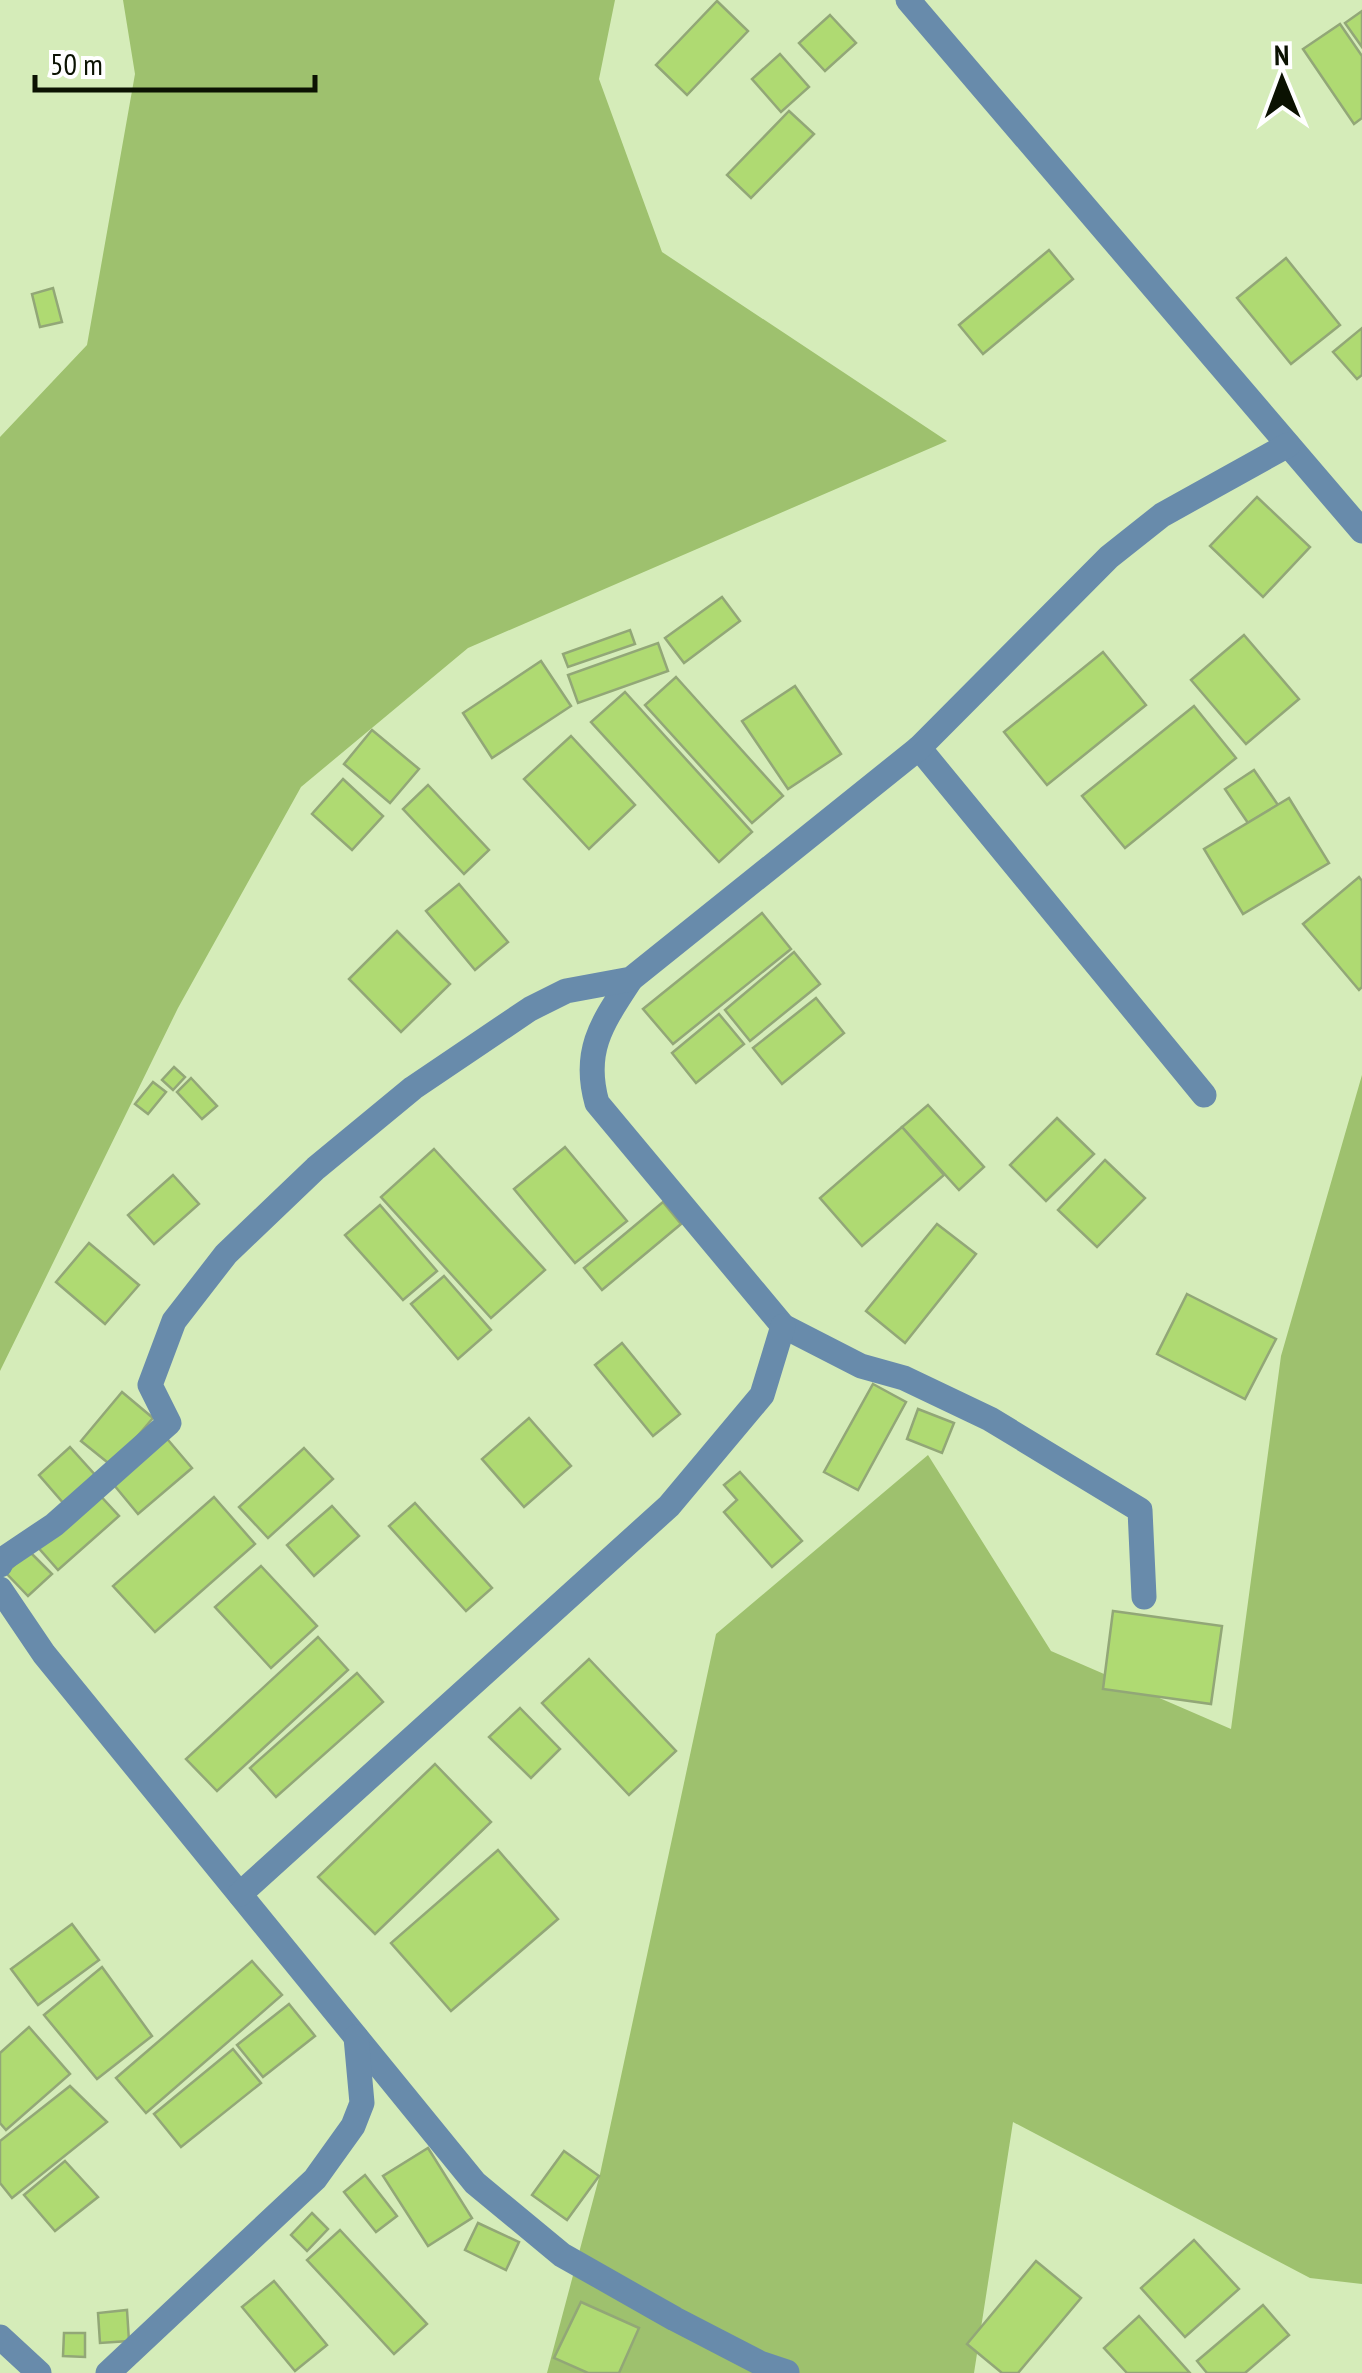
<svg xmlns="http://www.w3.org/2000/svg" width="1362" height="2373" font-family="'PT Sans Narrow',sans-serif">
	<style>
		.green { fill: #9ec16e }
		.building { fill: #afda72; stroke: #92a777; stroke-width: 2.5 }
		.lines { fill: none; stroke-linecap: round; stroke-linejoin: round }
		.minor { stroke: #688bab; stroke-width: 25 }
	</style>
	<rect width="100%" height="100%" fill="#d5ecb9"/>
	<g class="green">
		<path d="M123,0H615L599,79L662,252L947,441L468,648L301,787L178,1008L0,1371V437L87,345L135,74Z"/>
		<path d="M1362,1075V2284L1310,2278L1013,2122L974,2373H547L600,2174L716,1634L928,1455L1051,1651L1231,1729L1281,1356Z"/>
	</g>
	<g class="building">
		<path d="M717,1L748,31L687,95L656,65Z"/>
		<path d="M1362,11V47L1345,23Z"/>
		<path d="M830,15L856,43L825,71L799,43Z"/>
		<path d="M1340,24L1362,56V118L1354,124L1303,49Z"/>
		<path d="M780,54L809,87L781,112L752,79Z"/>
		<path d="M789,111L814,134L751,198L727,175Z"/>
		<path d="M1049,250L1073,279L983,354L959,325Z"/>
		<path d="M1286,258L1340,325L1291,364L1237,298Z"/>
		<path d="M53,288L62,322L40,327L32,294Z"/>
		<path d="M1362,328V375L1357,379L1333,352Z"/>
		<path d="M1257,497L1310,547L1263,597L1210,546Z"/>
		<path d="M722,597L740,621L684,663L665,638Z"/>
		<path d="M630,630L635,644L568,667L563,654Z"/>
		<path d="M1244,635L1299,699L1246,744L1191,680Z"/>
		<path d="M658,643L668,671L578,703L568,675Z"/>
		<path d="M1103,652L1146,705L1047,785L1004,732Z"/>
		<path d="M541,661L571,706L492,758L463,713Z"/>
		<path d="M676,677L783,796L752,823L645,705Z"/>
		<path d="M795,686L841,754L788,789L742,721Z"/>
		<path d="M625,692L752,832L719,862L591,722Z"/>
		<path d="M1194,706L1236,758L1125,848L1082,796Z"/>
		<path d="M372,730L419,769L390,803L344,764Z"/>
		<path d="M571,736L635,805L589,849L524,779Z"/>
		<path d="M1254,770L1278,805L1248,823L1225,789Z"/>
		<path d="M343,779L383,816L352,850L312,814Z"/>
		<path d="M428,785L489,850L464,874L403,809Z"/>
		<path d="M1289,798L1329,863L1243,914L1204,849Z"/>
		<path d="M1359,877L1362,881V987L1359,990L1303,924Z"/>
		<path d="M459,884L508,942L475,970L426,911Z"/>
		<path d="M762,913L791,949L673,1044L643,1009Z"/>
		<path d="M397,931L450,984L401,1032L349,979Z"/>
		<path d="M794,952L820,984L750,1041L725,1010Z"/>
		<path d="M816,998L844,1033L782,1084L753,1048Z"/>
		<path d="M719,1014L744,1044L696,1083L672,1053Z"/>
		<path d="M174,1067L185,1077L173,1090L162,1080Z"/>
		<path d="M191,1078L217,1106L202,1119L177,1092Z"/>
		<path d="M153,1082L166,1092L148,1114L135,1104Z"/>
		<path d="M928,1105L984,1167L959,1190L902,1127Z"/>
		<path d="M1057,1118L1094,1154L1046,1201L1010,1165Z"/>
		<path d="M902,1127L944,1175L862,1246L820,1198Z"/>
		<path d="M565,1147L627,1221L575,1263L514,1189Z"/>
		<path d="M434,1149L545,1270L491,1318L381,1197Z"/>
		<path d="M1105,1160L1145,1198L1097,1247L1058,1210Z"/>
		<path d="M173,1175L199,1204L154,1244L128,1215Z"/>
		<path d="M663,1202L681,1224L602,1290L584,1268Z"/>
		<path d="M380,1205L437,1271L403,1300L345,1235Z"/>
		<path d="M937,1224L976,1254L905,1343L866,1311Z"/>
		<path d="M89,1243L139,1285L105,1324L56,1282Z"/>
		<path d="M444,1276L491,1330L458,1359L411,1304Z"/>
		<path d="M1187,1294L1276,1339L1245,1399L1157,1354Z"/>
		<path d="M622,1343L680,1414L653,1436L595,1365Z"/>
		<path d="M873,1384L906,1402L858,1490L824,1472Z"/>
		<path d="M122,1392L153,1418L112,1466L81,1441Z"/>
		<path d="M918,1409L954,1423L942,1453L907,1439Z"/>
		<path d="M529,1418L571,1466L524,1507L482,1459Z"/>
		<path d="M163,1434L192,1468L138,1514L109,1479Z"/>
		<path d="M70,1447L97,1477L65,1505L39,1475Z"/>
		<path d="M304,1448L333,1479L268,1538L239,1507Z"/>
		<path d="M740,1472L802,1541L772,1567L724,1512L737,1500L724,1485Z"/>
		<path d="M96,1491L119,1516L58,1570L36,1545Z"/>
		<path d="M214,1497L255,1544L155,1632L113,1586Z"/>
		<path d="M415,1503L492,1588L466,1611L389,1526Z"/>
		<path d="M332,1506L359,1536L314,1576L287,1545Z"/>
		<path d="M29,1551L52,1574L28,1596L6,1573Z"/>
		<path d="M261,1566L317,1626L271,1668L215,1607Z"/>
		<path d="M1113,1611L1222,1626L1211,1704L1103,1689Z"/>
		<path d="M318,1637L348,1670L217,1791L186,1759Z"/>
		<path d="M589,1659L676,1751L629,1795L542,1703Z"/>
		<path d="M357,1673L383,1702L276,1797L250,1768Z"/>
		<path d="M520,1708L560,1749L531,1778L489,1737Z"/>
		<path d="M435,1764L491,1822L375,1934L318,1877Z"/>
		<path d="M498,1850L558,1919L451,2011L391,1943Z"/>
		<path d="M72,1924L99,1960L38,2005L11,1969Z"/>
		<path d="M252,1961L282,1995L146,2113L116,2078Z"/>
		<path d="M102,1967L152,2036L97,2079L44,2015Z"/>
		<path d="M289,2004L315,2036L263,2077L237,2045Z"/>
		<path d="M29,2027L70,2074L6,2130L0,2123V2053Z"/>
		<path d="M233,2049L261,2083L181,2147L154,2114Z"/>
		<path d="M70,2086L107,2122L12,2198L0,2183V2141Z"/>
		<path d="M428,2148L472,2218L428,2246L383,2176Z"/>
		<path d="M564,2151L599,2176L567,2220L532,2195Z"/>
		<path d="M65,2161L98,2197L55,2231L24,2195Z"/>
		<path d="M365,2175L397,2216L376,2232L344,2192Z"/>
		<path d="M312,2213L328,2229L307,2251L291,2235Z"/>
		<path d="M478,2223L519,2242L506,2270L465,2250Z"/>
		<path d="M340,2230L427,2324L394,2354L307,2260Z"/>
		<path d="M1194,2240L1239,2289L1185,2337L1141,2288Z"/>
		<path d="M1036,2261L1081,2298L1018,2373H1002L967,2344Z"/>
		<path d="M274,2281L327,2345L295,2371L242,2307Z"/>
		<path d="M581,2302L639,2328L619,2373H588L554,2358Z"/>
		<path d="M1263,2305L1289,2335L1245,2373H1207L1197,2361Z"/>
		<path d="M127,2310L129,2341L100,2343L98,2313Z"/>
		<path d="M1139,2316L1190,2373H1127L1104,2348Z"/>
		<path d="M64,2333H85V2357L63,2356Z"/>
	</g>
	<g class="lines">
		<g class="minor">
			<path d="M908,0L1362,531"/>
			<path d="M919,748L1204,1095"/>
			<path d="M631,979C603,1022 582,1050 597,1103L783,1326L861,1366L904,1378L990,1419L1140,1510L1144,1597"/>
			<path d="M0,1565L2,1560L54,1525L169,1423L150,1385L174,1321L226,1254L316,1168L413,1088L530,1009L566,991L631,979L919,748L1109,557L1162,515L1288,445"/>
			<path d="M0,1589L44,1654L475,2183L562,2255L675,2319L760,2363L787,2372"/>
			<path d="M240,1894L669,1506L762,1395L783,1326"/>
			<path d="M0,2337L39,2373"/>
			<path d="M108,2373L315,2179L353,2126L362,2103L356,2037"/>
		</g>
	</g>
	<g transform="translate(1282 80) rotate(359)" stroke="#ffffff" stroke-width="8" paint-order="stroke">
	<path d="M0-8L18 38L0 25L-18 38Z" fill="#0b1202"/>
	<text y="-15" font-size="28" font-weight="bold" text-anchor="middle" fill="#0b1202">N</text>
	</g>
	<path d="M35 75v15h280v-15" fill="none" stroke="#0b1202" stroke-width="5"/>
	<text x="50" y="75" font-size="30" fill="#0b1202" stroke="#ffffff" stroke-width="8" paint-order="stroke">50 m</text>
</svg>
